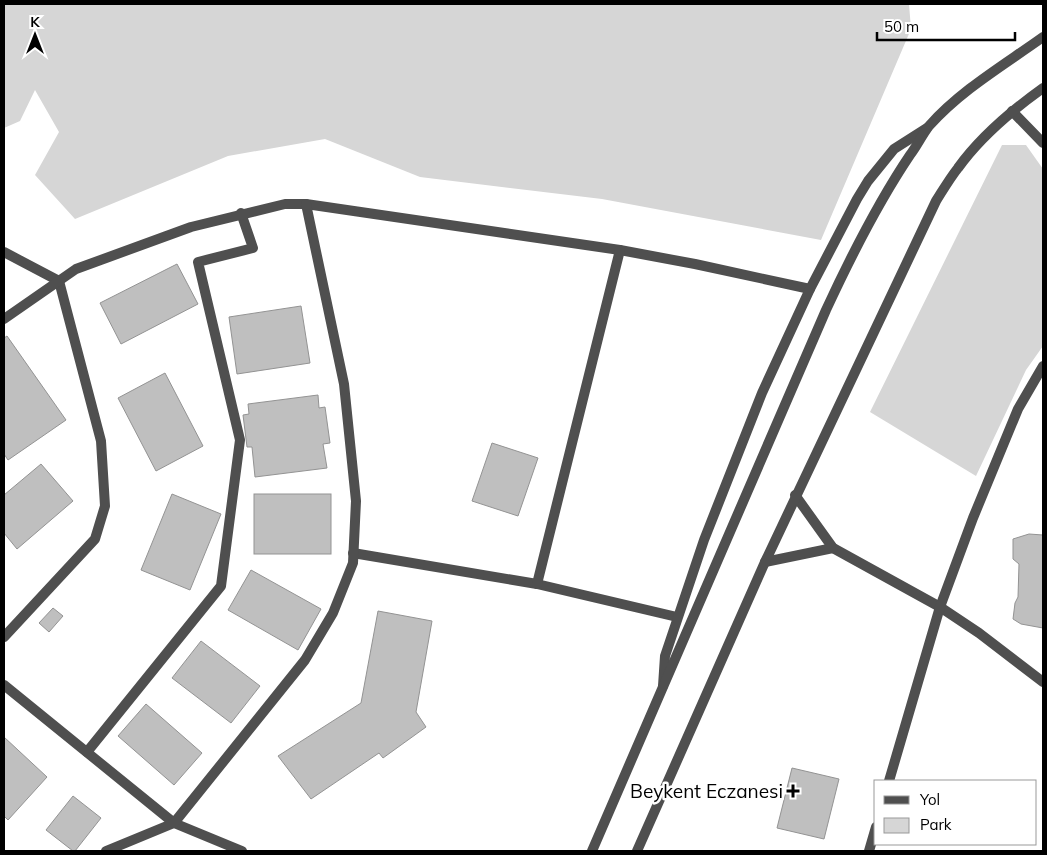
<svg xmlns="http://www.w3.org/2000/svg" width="1047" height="855" font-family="Mulish,sans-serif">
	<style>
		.green { fill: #d6d6d6 }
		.building { fill: #bfbfbf; stroke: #939393 }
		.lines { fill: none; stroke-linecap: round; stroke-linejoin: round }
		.service { stroke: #4f4f4f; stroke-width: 10 }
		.minor { stroke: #4f4f4f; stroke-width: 10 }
		.tertiary { stroke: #4f4f4f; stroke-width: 10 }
		.poi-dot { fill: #000; stroke: #fff; stroke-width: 2 }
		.labels { text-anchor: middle; stroke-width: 5; stroke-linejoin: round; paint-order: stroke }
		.poi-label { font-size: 19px; fill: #000; stroke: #fff; text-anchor: end }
	</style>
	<rect width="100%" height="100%" fill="#fff"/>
	<g class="green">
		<path d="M4,4H909L911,29L821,240L602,199L420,177L325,139L228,156L75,219L35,175L59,132L35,90L20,121L4,128Z"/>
		<path d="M1002,145H1026L1043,169V346L1026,370L976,476L870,412Z"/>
	</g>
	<g class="building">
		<path d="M177,264L198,304L121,344L100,303Z"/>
		<path d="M301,306L310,363L237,374L229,317Z"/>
		<path d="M7,336L66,420L8,460L4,454V338Z"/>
		<path d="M165,373L203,446L156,471L118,398Z"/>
		<path d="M318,395L319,408L325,407L330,443L323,444L327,468L255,477L252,447H247L243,415L249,414L248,404Z"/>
		<path d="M492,443L538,458L518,516L472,501Z"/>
		<path d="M41,464L73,501L17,549L4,533V495Z"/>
		<path d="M172,494L221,514L190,590L141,570Z"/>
		<rect x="254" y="494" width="77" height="60"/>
		<path d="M1029,534L1043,535V628L1021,624L1013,619L1015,603L1018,597L1019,564L1013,559V539Z"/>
		<path d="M251,570L321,609L298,650L228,610Z"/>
		<path d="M53,608L63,616L49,632L39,623Z"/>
		<path d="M378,611L432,621L416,712L426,727L383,758L379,753L311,799L278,756L361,703Z"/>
		<path d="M201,641L260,686L231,723L172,678Z"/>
		<path d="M146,704L202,753L174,785L118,736Z"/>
		<path d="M4,737L47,777L8,820L4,816Z"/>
		<path d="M792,768L839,779L824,839L777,828Z"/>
		<path d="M73,796L101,818L75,851H73L46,830Z"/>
	</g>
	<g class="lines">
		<path class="service" d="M87,752L221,586L240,440L198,262L253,248L241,213"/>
		<g class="minor">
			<path d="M1012,111L1043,143"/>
			<path d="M4,252L59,281L101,441L105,506L95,539L4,637"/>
			<path d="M4,319L76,269L191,227L285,204H306L620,250L695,264L810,289"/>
			<path d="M795,495L833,548L940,607L979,633L1043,682"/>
			<path d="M353,553L537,584L677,617"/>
			<path d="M765,562L833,548"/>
			<path d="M537,584L620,250"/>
			<path d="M4,685L174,823L242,851"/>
			<path d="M663,686L665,656L704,540L762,393L810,289L857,199L868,181L894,149L927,128"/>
			<path d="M889,781L940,607L973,518L1018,409L1043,366"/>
			<path d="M106,851L174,823L305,660L333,613L353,563L356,501L344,384L306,204"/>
			<path d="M869,851L876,827"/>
		</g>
		<g class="tertiary">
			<path d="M592,851L826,310C851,256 877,204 910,155C917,146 922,135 929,126C961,90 1004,65 1043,37"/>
			<path d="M637,851L765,562L936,201C943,190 950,178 958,168C981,136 1011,111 1043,88"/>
		</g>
	</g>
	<path class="poi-dot" d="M790.5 783.5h5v5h5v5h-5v5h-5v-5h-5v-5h5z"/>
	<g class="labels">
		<g class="poi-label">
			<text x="783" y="798">Beykent Eczanesi</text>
		</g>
	</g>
	<rect width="1047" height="855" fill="none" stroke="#000000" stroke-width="10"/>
	<rect x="874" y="780" width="162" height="65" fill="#ffffff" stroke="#999999"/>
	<rect x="884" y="796" width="25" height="8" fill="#4f4f4f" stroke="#999999"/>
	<text x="920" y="805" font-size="15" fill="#000000">Yol</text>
	<rect x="884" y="818" width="25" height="15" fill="#d6d6d6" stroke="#999999"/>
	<text x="920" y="830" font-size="15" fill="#000000">Park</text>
	<g transform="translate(35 35)" stroke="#ffffff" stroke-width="4" paint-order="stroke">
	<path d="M0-4L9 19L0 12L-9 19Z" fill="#000000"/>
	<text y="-8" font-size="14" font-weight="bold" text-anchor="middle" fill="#000000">K</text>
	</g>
	<path d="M877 32v8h138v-8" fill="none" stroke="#000000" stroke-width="2.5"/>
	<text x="884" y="32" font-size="15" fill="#000000" stroke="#ffffff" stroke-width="4" paint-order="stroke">50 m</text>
</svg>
